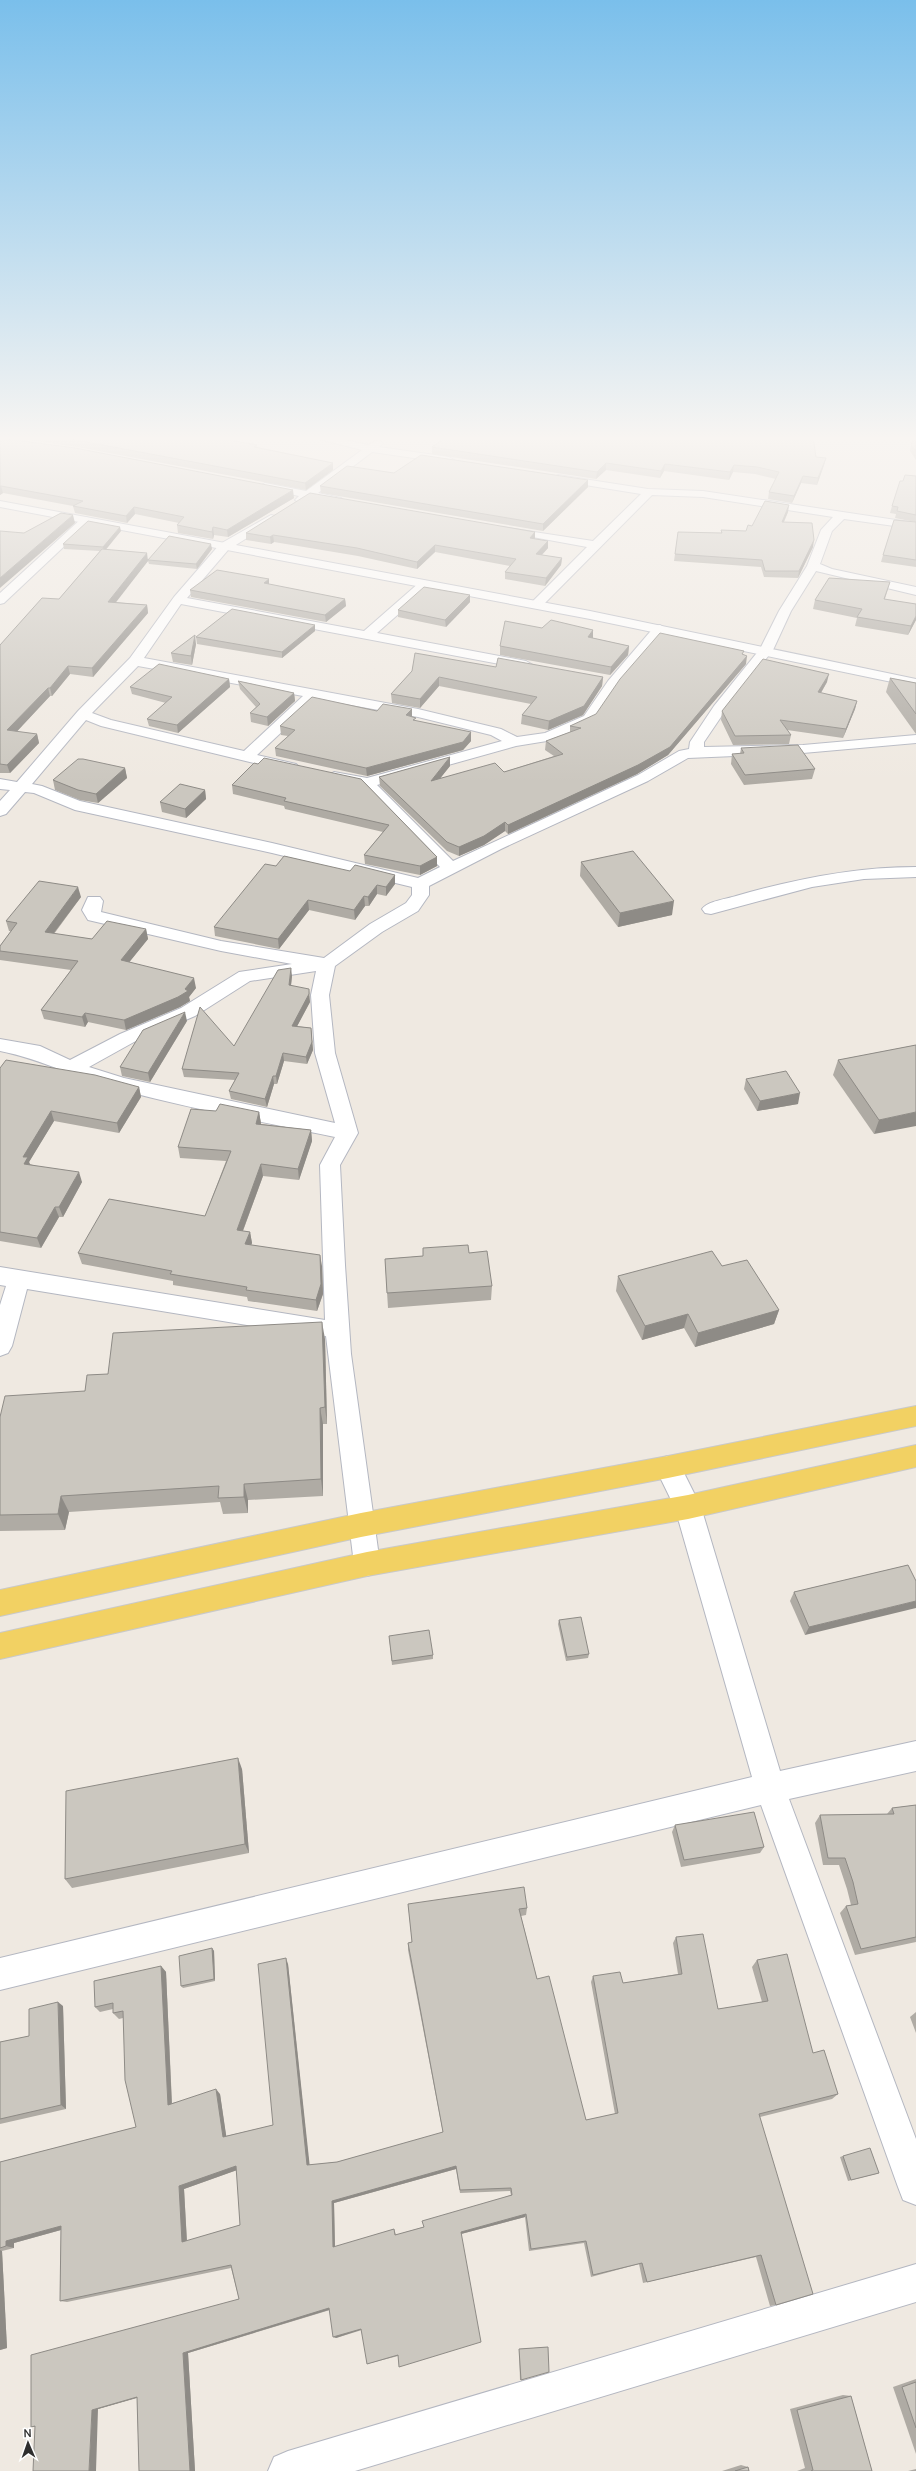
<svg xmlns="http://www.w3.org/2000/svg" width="916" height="2471" font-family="Manrope,sans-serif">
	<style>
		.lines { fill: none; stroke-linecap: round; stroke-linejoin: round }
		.minor-casing { stroke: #b4b7c1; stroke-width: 2 }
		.tertiary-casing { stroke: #b4b7c1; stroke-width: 2 }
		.primary-casing { stroke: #c9c9c9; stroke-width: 2 }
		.minor { fill: #fff; fill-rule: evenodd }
		.tertiary { fill: #fff; fill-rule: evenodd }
		.primary { fill: #f2d163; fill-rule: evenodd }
		.wall { fill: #afaba4; fill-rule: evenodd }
		.shaded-wall { fill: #8e8b86 }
		.building { fill: #cbc7bf; stroke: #8e8b86; fill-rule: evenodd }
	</style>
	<rect width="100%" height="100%" fill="#efe9e1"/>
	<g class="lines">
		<g class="minor-casing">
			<g id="minor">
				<path d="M311,437H332L368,445L378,440L383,443L379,447L449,457L454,460L449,463L372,452L318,493L341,498L343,500L337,503L311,498L301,503L295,500L299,496L261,488L260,486L265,483L306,491L362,450Z"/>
				<path d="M558,475L648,489L703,491L916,523V529L844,519L832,531L820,564L832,569L916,587V595L816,571L791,611L773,650L725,711L704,742V747L803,745L916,735V743L803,753L688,758L648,781L501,849L429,886V895L418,911L382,932L335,966L329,995L335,1053L358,1133L340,1165L345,1265L351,1354L380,1564L376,1573L367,1576L358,1573L354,1564L326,1336L321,1337L27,1289L12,1346L8,1353L0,1356V1305L6,1286L0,1285V1267L325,1320L320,1165L335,1137C264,1122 192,1109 121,1090C80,1080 42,1059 0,1051V1039L40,1046L70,1060L120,1034L181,1008L239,972L292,964L221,951L88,920L82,910L88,897H100L103,901L101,912L221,941L324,958L370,924L406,903L412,895V887L272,853L75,810L34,793L25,792L6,814L0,816V801L10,790L0,789V779L17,782L78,711L130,658L174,597L220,544L271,515L275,516V520L228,550L187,598L364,631L420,582H428L430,585L428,588L377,633L526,661L533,665L526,669L181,604L144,658L418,709L501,729L517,737L545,733L584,716L608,681L655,626L660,625L667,629L618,687L594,722L553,740L516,746L377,785L453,861L638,775L679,751L689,749L690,742L714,706L760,649L779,611L807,566L821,530L833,517L703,497L652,495L540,608H532L530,605L532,602L587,547L505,532L499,529L501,527L593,541L641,494L554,480L553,478ZM138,666L303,696L244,751L111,720L92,713ZM317,699L418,717L491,735L502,741L367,778L334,772L326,777L329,780L362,787L440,867L418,878L272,843L80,801L42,786L32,784L86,720L101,726L291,772L296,770L299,767L296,764L257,755ZM316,971L311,995L315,1053L335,1123L124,1078L89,1067L134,1042L195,1016L250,981Z"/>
				<path d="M86,517L92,520L90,522L4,603L0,604V593L82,518Z"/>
				<path d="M916,867V877L864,879L812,887L711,914L705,913L702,909C708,901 726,899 736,896C795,879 854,867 916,867Z"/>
				<path d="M668,1456L677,1459L701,1507L780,1771L916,1741V1771L789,1799L916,2139V2205L903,2200L898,2187L761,1805L0,1990V1958L752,1777L675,1508L655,1467L659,1459Z"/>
				<path d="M916,2264V2302L355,2471H268L274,2457L288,2451Z"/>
			</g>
		</g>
		<g class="tertiary-casing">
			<path id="tertiary" d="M0,501L590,611L916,679V687L590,619L0,507Z"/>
		</g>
		<g class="primary-casing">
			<g id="primary">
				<path d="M916,1406V1426L668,1478L361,1537L0,1616V1590L361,1513L668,1456Z"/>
				<path d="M916,1445V1467L688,1519L367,1576L0,1659V1633L367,1552L688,1495Z"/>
			</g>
		</g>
		<use href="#minor" class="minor"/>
		<use href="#tertiary" class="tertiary"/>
		<use href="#primary" class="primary"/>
	</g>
	<g class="wall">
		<path d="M10,437H240L237,439V442L257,445V447L333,463V470L306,490L77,447Z"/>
		<path d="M916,437V460L910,451L911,445Z"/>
		<path d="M0,438L294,498L228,537L214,535L213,539L178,533L177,525L179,523L135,514L127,523L75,513L73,506L3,493L0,495Z"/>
		<path d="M432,447L816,457L826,458L824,465L817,485L801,483L792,503L768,499L769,492L776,479L755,474L733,472L729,480L664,471L660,478L606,470L596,479L432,454Z"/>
		<path d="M394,473L588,480V487L543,531L321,493L320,486Z"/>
		<path d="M916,476V567L881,562L883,555L915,522L895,518L896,514L890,513L892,506L903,481Z"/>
		<path d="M788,512L784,522L813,547L798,578L764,577L761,567L674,561L675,554L721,533V530L746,531L752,526Z"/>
		<path d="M121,531L105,549L148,559L212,549L197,569L149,564L148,561L115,602L147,605L148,613L93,677L70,674L52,696H50L16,732L37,734L39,743L10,773H0V645L59,599L100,551L64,549L63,544Z"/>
		<path d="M535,532V539L548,541V548L542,555L562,558L561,565L545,586L505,579V572L510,566L435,552L417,569L358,556L274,542L271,544L246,540V533Z"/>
		<path d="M890,582L885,599L916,620L908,635L855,626L857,618L813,609L815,600Z"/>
		<path d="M190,590L345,599L346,606L326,622L191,597Z"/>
		<path d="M470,602L446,627L398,617V610Z"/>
		<path d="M542,628L593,630V638L629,646L628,655L610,675L500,655V646Z"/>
		<path d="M315,631L282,658L197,644L196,637Z"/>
		<path d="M196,644L192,665L173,662L171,653Z"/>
		<path d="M746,664L668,755L637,774L508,834L505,831L484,845L459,856L447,851L380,786L379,777L450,757V766L440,778L504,772L554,756L545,750L546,741L570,732V726Z"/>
		<path d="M496,667L603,677L602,686L583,715L548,730L521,724L522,715L531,704L439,686L420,708L392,703L391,694L412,671Z"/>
		<path d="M890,678L916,683V734L886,692Z"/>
		<path d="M229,679L230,687L178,733L149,726L147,719L166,703L132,694L130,687Z"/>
		<path d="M238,681L294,693L295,701L268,726L251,722L250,713L256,707L240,689Z"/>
		<path d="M827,682L821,693L857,701L855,709L843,738L787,730L791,735L789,744L733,745L721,720L722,711Z"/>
		<path d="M377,711L412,717L416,721L471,732V741L463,750L367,776L276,756L275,748L288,736L281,735L280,726Z"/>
		<path d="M741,748L815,769L812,779L744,785L731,764L732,754H740Z"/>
		<path d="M125,768L127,778L98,803L80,800L55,790L53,780Z"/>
		<path d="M361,779L437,857V866L420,875L365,864L364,855L383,832L285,809L284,806L233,794L232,785Z"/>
		<path d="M205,790L206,799L186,818L162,812L160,802Z"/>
		<path d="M581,862L672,915L618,927L580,876Z"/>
		<path d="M276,866L395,875V884L386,896L377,894L369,906H365L355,920L309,910L279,949L215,936L214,927Z"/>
		<path d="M81,897L54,934L92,939L146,929L148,939L129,962L196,988L189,997L190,1001L180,1007L126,1030L88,1022L85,1027L44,1019L41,1010L71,970L0,960V946L11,931H9L6,921Z"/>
		<path d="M292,976L291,986L310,1002L297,1026L311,1028L313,1050L307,1064L284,1061L277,1084H274L267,1107L231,1099L229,1091L235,1080L184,1077L182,1069L234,1046Z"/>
		<path d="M187,1021L150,1082L122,1076L120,1067Z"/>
		<path d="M916,1045L874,1134L833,1075L838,1060Z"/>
		<path d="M0,1068L139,1087L141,1097L119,1133L54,1121L29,1162L30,1164L82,1182L63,1217H59L41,1248L0,1241Z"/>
		<path d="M746,1079L798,1104L757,1111L744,1089Z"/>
		<path d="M216,1111L259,1112L261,1124L311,1130L312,1141L299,1180L263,1176L243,1231L250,1232L252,1243L251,1245L322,1266L323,1294L317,1311L248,1301L247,1297L173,1285V1281L82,1264L78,1253L205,1216L226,1161L180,1158L178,1147Z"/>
		<path d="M423,1248L492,1286L491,1300L388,1308L385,1259L423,1256Z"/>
		<path d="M618,1276L779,1310L774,1324L695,1347L684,1328L642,1340L616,1291Z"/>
		<path d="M325,1339L327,1424H323V1496L248,1500V1513L223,1514L220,1502L69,1512L65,1530L0,1531V1417L85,1391L108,1374Z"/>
		<path d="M908,1565L805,1635L790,1601L794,1592Z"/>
		<path d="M559,1620L589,1654L588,1658L566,1661L558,1624Z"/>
		<path d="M389,1636L433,1655V1659L392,1665Z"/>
		<path d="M242,1769L249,1853L72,1888L65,1879Z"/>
		<path d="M916,1805V1942L855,1955L840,1913L846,1906L851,1905L847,1889L839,1865H823L815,1823L820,1815L887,1814L892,1808Z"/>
		<path d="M675,1825L764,1847L760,1853L681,1867L672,1832Z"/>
		<path d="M408,1904L527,1908L526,1915L521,1916L537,1979L586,2120L615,2114L591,1982L593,1976L623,1983L678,1974L673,1943L676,1937L718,2009L762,2002L752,1967L757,1960L813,2053L838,2094L832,2099L760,2117L776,2305L770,2306L756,2257L643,2283L639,2264L591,2277L584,2243L529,2251L525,2217L461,2234L398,2356L367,2364L362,2330L336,2338L330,2310L188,2353L195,2471H139L137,2398L35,2427H31L239,2299L231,2268L67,2302L60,2301L61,2230L14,2243V2248L2,2251L7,2348L0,2350V2162L136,2127L123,2018L119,2019L113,2013V2009L100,2012L95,2007L161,1966L166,1972L172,2103L220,2094L226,2136L273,2125L288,1964L309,2165L337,2162L443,2133L408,1950V1943L412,1942ZM456,2169L460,2193L510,2191L511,2195L423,2227L396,2235L394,2229L335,2247L334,2203ZM237,2170L240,2225L187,2241L184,2189Z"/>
		<path d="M212,1948L214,1951L215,1981L183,1988L181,1986Z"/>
		<path d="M63,2006L66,2109L0,2124V2042L29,2036Z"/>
		<path d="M916,2012V2033L910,2017Z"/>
		<path d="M843,2156L879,2173L876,2174L848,2181L840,2157Z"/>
		<path d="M548,2347L521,2380H520L519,2349Z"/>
		<path d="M916,2379V2454L893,2387Z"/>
		<path d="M843,2395L851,2396L872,2471H797L805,2468L790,2409Z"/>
		<path d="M741,2465L748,2467L749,2471H722Z"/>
		<path d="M916,2469V2471H908Z"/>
	</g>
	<g class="shaded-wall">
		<path d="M227,437H240L228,444Z"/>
		<path d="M826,458L824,465L817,485L818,478Z"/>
		<path d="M333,463V470L306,490L305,483Z"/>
		<path d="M606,463V470L596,479L597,472Z"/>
		<path d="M665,464L664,471L660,478L661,471Z"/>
		<path d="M734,465L733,472L729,480L730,472Z"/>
		<path d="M803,476L801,483L792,503L794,496Z"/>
		<path d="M588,480V487L543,531V524Z"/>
		<path d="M0,486H1L3,493L0,495Z"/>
		<path d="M293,490L294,498L228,537L227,530Z"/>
		<path d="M789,505L788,512L781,528L782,522Z"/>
		<path d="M134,507L135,514L127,523L126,516Z"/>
		<path d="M73,515L75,523L0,588V578Z"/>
		<path d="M120,527L121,531L104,552L103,547Z"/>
		<path d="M213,527L214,535L213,539L212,532Z"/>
		<path d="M535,532V540L530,538Z"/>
		<path d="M273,535L274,542L271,544L270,537Z"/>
		<path d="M814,540L813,547L798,578L799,571Z"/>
		<path d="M548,541V548L536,561V554Z"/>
		<path d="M211,544L212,549L197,569L196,564Z"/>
		<path d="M435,545V552L417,569V562Z"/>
		<path d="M147,553L148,561L110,610L108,602Z"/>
		<path d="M562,558L561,565L545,586L546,578Z"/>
		<path d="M269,579V586L264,583Z"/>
		<path d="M470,595V602L446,627L445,620Z"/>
		<path d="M345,599L346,606L326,622L325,615Z"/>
		<path d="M147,605L148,613L93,677L92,668Z"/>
		<path d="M916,616V620L908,635L911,626Z"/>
		<path d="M315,625V631L282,658V652Z"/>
		<path d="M593,630V639L588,637Z"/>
		<path d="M195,635L196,644L192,665L191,656Z"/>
		<path d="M629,646L628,655L610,675L611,667Z"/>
		<path d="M747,656L746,664L668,755L637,774L508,834V825Z"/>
		<path d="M68,666L70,674L52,696L50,688Z"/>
		<path d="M829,674L827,682L816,701L818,692Z"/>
		<path d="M439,677V686L420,708V699Z"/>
		<path d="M603,677L602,686L583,715L548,730L549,721Z"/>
		<path d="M229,679L230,687L178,733L177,725Z"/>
		<path d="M48,688L50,696L10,739L7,730Z"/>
		<path d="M294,693L295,701L268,726L267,717Z"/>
		<path d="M857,701L855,709L843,738L846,729Z"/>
		<path d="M412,709V717L406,715Z"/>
		<path d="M471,732V741L463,750L367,776L366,768Z"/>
		<path d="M37,734L39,743L10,773L7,765Z"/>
		<path d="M450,757V766L431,790V781Z"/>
		<path d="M125,768L127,778L98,803L96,794Z"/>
		<path d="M205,790L206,799L186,818L185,809Z"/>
		<path d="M505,822V831L484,845L459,856V847Z"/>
		<path d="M437,857V866L420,875V866Z"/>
		<path d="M395,875V884L386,896V887Z"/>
		<path d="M377,885V894L369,906L368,897Z"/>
		<path d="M78,887L81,897L47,942L45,932Z"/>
		<path d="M364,896L365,906L355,920L354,910Z"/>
		<path d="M308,900L309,910L279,949L278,939Z"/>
		<path d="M674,901L672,915L618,927L620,913Z"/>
		<path d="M146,929L148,939L123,970L121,960Z"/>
		<path d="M291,968L292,976L290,993L289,985Z"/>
		<path d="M194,978L196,988L189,997L190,1001L180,1007L126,1030L124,1020L185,989Z"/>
		<path d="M309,989L310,1002L293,1034L292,1026Z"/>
		<path d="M185,1012L187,1021L150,1082L148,1073Z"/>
		<path d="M85,1013L88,1022L85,1027L82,1017Z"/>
		<path d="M311,1028L313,1050L307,1064L306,1057Z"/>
		<path d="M283,1053L284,1061L277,1084L276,1076Z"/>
		<path d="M273,1076L274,1084L267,1107L265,1099Z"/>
		<path d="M139,1087L141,1097L119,1133L117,1123Z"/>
		<path d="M800,1093L798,1104L757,1111L760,1101Z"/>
		<path d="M51,1111L54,1121L29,1162L31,1167L24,1164L23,1157Z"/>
		<path d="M259,1112L261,1123L258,1135L256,1124Z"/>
		<path d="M916,1112V1126L874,1134L879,1120Z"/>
		<path d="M311,1130L312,1141L299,1180L298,1169Z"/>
		<path d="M261,1164L263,1176L239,1241L237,1230Z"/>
		<path d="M79,1172L82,1182L63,1217L59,1207Z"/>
		<path d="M55,1207L59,1217L41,1248L37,1238Z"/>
		<path d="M250,1232L252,1243L247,1255L245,1244Z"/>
		<path d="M320,1255L322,1266L323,1294L317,1311L316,1300Z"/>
		<path d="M779,1310L774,1324L695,1347L698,1333Z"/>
		<path d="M688,1314L684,1328L642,1340L645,1326Z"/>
		<path d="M322,1322L325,1339L327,1424L325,1407Z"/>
		<path d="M320,1408L323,1424V1496L321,1479Z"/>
		<path d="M244,1484L248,1500V1513L244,1497Z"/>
		<path d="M61,1496L69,1512L65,1530L58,1514Z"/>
		<path d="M916,1601V1608L805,1635L809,1627Z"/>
		<path d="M238,1758L242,1769L249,1853L245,1844Z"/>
		<path d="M212,1948L214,1951L215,1981L214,1979Z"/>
		<path d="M286,1958L288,1964L310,2168L307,2165Z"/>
		<path d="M161,1966L166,1972L172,2109L168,2105Z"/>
		<path d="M58,2002L63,2006L66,2109L61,2105Z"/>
		<path d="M216,2089L220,2094L227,2141L223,2137Z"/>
		<path d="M236,2166L240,2169L184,2189L187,2244L182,2242L179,2186Z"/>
		<path d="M456,2166V2169L334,2203L335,2249L333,2247L332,2201Z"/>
		<path d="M526,2214L525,2217L461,2234V2232Z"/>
		<path d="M61,2226L68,2228L14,2243V2248L6,2246V2241Z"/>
		<path d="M0,2250L2,2251L7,2348L0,2350Z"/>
		<path d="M329,2308L332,2309L188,2353L195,2471H190L183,2353Z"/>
		<path d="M361,2329H363L336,2338L333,2337Z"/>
		<path d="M143,2396L98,2409L96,2471H89L92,2410L137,2397Z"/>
	</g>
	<g class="building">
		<path d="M59,437H227L237,439L234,441L257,445L254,447L333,463L305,483L76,440Z"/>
		<path d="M446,437H813L816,457L826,458L818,478L803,476L794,496L769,492L779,472L757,467L734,465L730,472L665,464L661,471L606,463L597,472L432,447Z"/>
		<path d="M914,437H916V451L911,445Z"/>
		<path d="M0,438L75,448L293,490L227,530L213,527L212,532L177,525L184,517L134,507L126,516L73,506L83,501L1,486H0Z"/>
		<path d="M421,455L588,480L543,524L320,486L347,466L394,473Z"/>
		<path d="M905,475L916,476V515L897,511L898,507L892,506L900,481H903Z"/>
		<path d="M310,493L535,532L530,538L548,541L536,554L562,558L546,578L505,572L516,559L435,545L417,562L357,548L273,535L270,537L246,533Z"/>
		<path d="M765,501L789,505L782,522L812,523L814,540L799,571H765L762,560L675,554L678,532L722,533L721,530L746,531L748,525L752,526Z"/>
		<path d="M61,513L73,515L0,578V531L24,533Z"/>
		<path d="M894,520L916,522V560L883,555Z"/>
		<path d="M88,521L120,527L103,547L63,544Z"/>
		<path d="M169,536L211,544L196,564L148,560Z"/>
		<path d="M102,549L147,553L108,602L147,605L92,668L68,666L50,688H48L7,730L37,734L7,765L0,764V645L42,598L59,599Z"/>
		<path d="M217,570L269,579L264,583L345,599L325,615L190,590Z"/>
		<path d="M829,578L890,582L884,599L916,604V616L911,626L857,617L862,609L815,600Z"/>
		<path d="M424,587L470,595L445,620L398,610Z"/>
		<path d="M232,609L315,625L282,652L196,637Z"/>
		<path d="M551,620L593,630L588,637L629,646L611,667L500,646L505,621L542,628Z"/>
		<path d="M660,633L744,651L742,654L747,656L670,747L638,765L508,825L505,822L484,836L459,847L447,842L379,777L450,757L431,781L495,763L504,772L563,754L546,741L581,728L570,726L596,714L620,679Z"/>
		<path d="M195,635L191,656L171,653Z"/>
		<path d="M415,653L496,667L498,658L603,677L584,706L549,721L522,715L537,697L439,677L420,699L391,694L412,671Z"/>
		<path d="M763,659L829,674L818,692L857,701L846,729L780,720L791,735L735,736L722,711Z"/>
		<path d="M159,664L229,679L177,725L147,719L172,697L130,687Z"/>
		<path d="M890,678L916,683V714Z"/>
		<path d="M238,681L294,693L267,717L250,713L260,704Z"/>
		<path d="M312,697L377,711L383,704L412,709L406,715L416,718L413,720L471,732L463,742L366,768L275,748L295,730L280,726Z"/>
		<path d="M798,745L815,769L745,775L732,754L744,753L741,748Z"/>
		<path d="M264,758L361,779L437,857L420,866L364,855L389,825L284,801L286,798L232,785L254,763L258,764Z"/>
		<path d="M78,759H83L125,768L96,794L78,790L53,780Z"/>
		<path d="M180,784L205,790L185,809L160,802Z"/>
		<path d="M633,851L674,901L620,913L581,862Z"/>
		<path d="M284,856L350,871L355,865L395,875L386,887L377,885L368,897L364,896L354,910L308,900L278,939L214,927L265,864L276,866Z"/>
		<path d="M39,881L78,887L45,932L92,939L107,921L146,929L121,960L194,978L185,989L188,991L178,997L124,1020L85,1013L82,1017L41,1010L78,961L0,951V946L17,923L6,921Z"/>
		<path d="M291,968L289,985L309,989V994L292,1026L311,1028L312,1042L306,1057L283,1053L276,1076H273L265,1099L229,1091L239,1073L182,1069L200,1007L234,1046L278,970Z"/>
		<path d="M185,1012L148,1073L120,1067L143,1030Z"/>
		<path d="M916,1045V1112L879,1120L838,1060Z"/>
		<path d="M6,1060L95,1075L139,1087L117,1123L51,1111L23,1157H28L24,1164L79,1172L59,1207H55L37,1238L0,1232V1068Z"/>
		<path d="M786,1071L800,1093L760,1101L746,1079Z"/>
		<path d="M220,1104L259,1112L256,1124L311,1130L298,1169L261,1164L237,1230L250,1232L245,1244L320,1255L321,1284L316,1300L246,1290L247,1287L170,1274L172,1271L78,1253L109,1199L205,1216L231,1151L178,1147L191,1109L216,1111Z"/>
		<path d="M468,1245L469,1253L487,1251L492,1286L387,1293L385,1259L423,1256V1248Z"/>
		<path d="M712,1251L722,1266L747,1260L779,1310L698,1333L688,1314L645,1326L618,1276Z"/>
		<path d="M322,1322L325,1407L320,1408L321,1479L244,1484V1497L218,1498L219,1486L61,1496L58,1514L0,1515V1417L5,1396L85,1391L87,1375L108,1374L113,1333Z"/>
		<path d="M908,1565L916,1581V1601L809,1627L794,1592Z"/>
		<path d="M581,1617L589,1654L567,1657L559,1620Z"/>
		<path d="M429,1630L433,1655L392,1661L389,1636Z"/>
		<path d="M238,1758L245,1844L65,1879L66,1791Z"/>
		<path d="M916,1805V1937L861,1949L846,1906L858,1904L853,1882L845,1858H828L820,1815L894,1814L892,1808Z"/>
		<path d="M754,1812L764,1847L684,1860L675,1825Z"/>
		<path d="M524,1887L527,1908L519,1909L537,1979L549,1976L586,2120L618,2113L593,1976L620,1972L623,1983L682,1974L676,1937L703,1934L718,2009L768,2001L757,1960L787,1954L813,2053L824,2050L838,2094L759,2114L813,2294L776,2305L761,2255L647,2282L642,2263L593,2275L586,2241L531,2249L526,2214L461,2232L481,2342L399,2367L398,2355L367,2364L361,2329L333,2337L329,2308L183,2353L190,2471H139L137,2397L92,2410L89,2471H33L35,2426L31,2427V2355L239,2299L231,2265L60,2301L61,2226L6,2241V2246L0,2248V2162L136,2127L125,2080L123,2011L113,2013V2003L95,2007L94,1981L161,1966L168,2105L216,2089L223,2137L273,2125L258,1964L286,1958L307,2165L337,2162L443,2132L408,1943L412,1942L408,1904ZM236,2166L240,2225L182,2242L179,2186ZM456,2166L460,2190L511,2188L512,2195L422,2221L424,2227L395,2235L394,2229L333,2247L332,2201Z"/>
		<path d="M212,1948L214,1979L181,1986L179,1956Z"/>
		<path d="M58,2002L61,2105L0,2119V2042L29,2036V2009Z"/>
		<path d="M870,2148L879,2173L851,2180L843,2156Z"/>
		<path d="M548,2347L549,2372L521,2380L519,2349Z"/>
		<path d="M916,2382V2428L902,2387Z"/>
		<path d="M851,2396L872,2471H811L813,2470L797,2410Z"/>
		<path d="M748,2467L749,2471H735Z"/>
	</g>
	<linearGradient id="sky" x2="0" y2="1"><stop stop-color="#7abfeb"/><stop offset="0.56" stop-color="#f8f5f2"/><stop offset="1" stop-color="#f8f5f2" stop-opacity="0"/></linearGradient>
	<rect width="916" height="783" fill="url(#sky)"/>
	<g transform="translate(28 2443) rotate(358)" stroke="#ffffff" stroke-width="3" paint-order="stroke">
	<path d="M0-3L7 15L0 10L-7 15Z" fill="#2e2e2e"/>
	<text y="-6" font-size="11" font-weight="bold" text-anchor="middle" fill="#2e2e2e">N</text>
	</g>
</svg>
